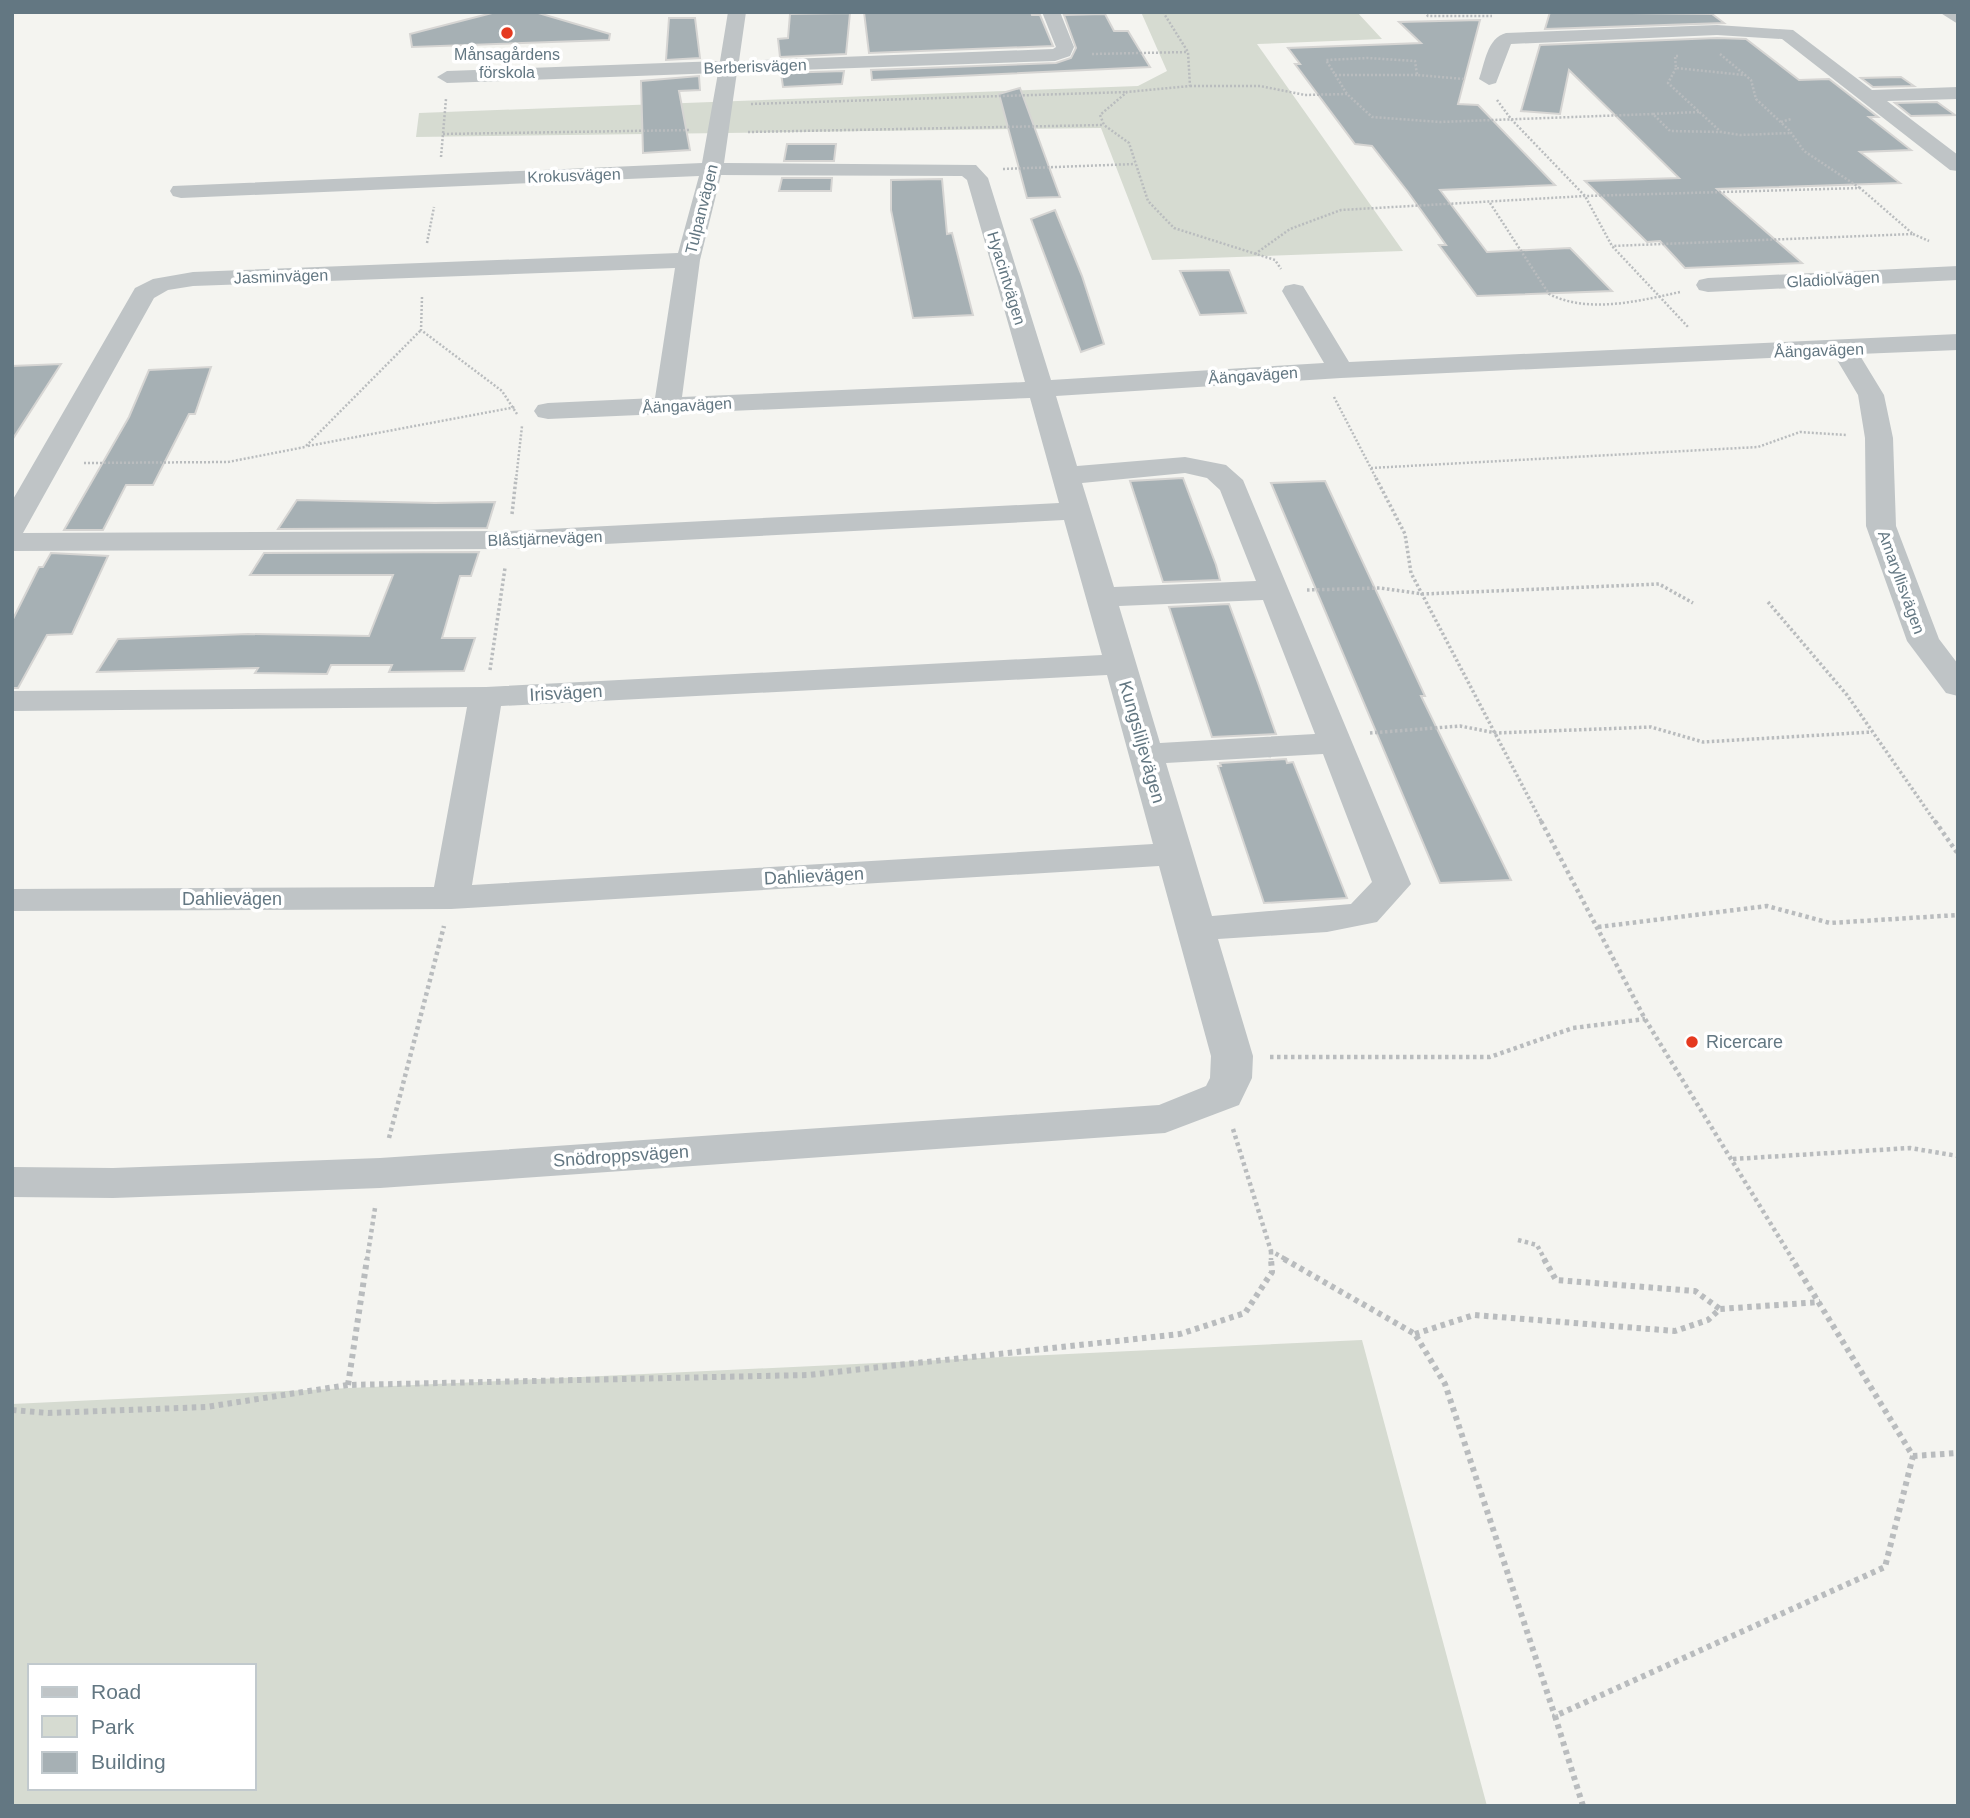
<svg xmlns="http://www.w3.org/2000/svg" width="1970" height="1818" font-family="Helvetica,sans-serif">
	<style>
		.green { fill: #d6dbd1; fill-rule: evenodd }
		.building { fill: #a6b0b4; stroke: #d6d5d3; stroke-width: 2 }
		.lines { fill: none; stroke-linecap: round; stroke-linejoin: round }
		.path-far3 { stroke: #b9bcbe; stroke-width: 2.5; stroke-dasharray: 2 2; stroke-linecap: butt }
		.path-far2 { stroke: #b9bcbe; stroke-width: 3.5; stroke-dasharray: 2.5 2.5; stroke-linecap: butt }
		.path-far1 { stroke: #b9bcbe; stroke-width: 4.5; stroke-dasharray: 3.5 3.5; stroke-linecap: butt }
		.path { stroke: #b9bcbe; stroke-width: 6; stroke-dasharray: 4.5 4.5; stroke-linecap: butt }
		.minor { fill: #bfc4c6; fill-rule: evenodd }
		.poi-dot { fill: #e5391f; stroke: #fff; stroke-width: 2.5 }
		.labels { text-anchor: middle; stroke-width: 7; stroke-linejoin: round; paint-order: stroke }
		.far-poi-label { font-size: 16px; fill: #637782; stroke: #fff }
		.far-street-label { font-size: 16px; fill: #637782; stroke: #fff }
		.street-label { font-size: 18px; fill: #637782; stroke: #fff }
		.poi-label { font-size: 18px; fill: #637782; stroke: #fff; text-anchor: start }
	</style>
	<rect width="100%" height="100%" fill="#f4f4f0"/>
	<g class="green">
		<path d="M1141,12H1357L1382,39L1257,44L1403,251L1152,260L1101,128L416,137L419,113L1138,86L1167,71Z"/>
		<path d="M1362,1340L1487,1806H12V1404ZM30,1666H254V1788H30Z"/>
	</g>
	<g class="building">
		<path d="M496,12H535L610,34L609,40L412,47L410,34Z"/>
		<path d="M864,12H1031L1032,15H1040L1053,46L869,53Z"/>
		<path d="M1550,12L1712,14L1724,23L1545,29Z"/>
		<path d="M850,13L846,54L780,57L778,39L788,38L790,14Z"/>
		<path d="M1105,14L1114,31H1128L1150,67L872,80L871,70L1056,63L1071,58L1076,48L1064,15Z"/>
		<path d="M669,18H695L700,58L666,60Z"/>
		<path d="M1480,20L1458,104L1478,105L1555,185L1440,190L1487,252L1570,248L1612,291L1477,296L1439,245H1446L1408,192L1372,146L1355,144L1295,64H1300L1288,48L1421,43L1399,22Z"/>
		<path d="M1717,38L1746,39L1799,80L1829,79L1878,117H1869L1911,150L1860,152L1900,183L1717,189L1802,263L1685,268L1660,241L1647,242L1585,181L1679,178L1569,70L1560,114L1521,111L1540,45Z"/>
		<path d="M844,71L842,84L783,87L781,73Z"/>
		<path d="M699,76L700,90L679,91L690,150L643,153L641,81Z"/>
		<path d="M1901,77L1914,86L1873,87L1861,78Z"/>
		<path d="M1020,88L1060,197L1027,198L999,94Z"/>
		<path d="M1937,102L1955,115L1911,116L1895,103Z"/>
		<path d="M787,144H836L834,161H784Z"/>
		<path d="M782,178H832L831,191H779Z"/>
		<path d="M942,179L947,234L952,233L973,315L913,318L891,210V180Z"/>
		<path d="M1055,210L1082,276L1104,344L1081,352L1031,219Z"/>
		<path d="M1229,270L1246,313L1200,315L1180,271Z"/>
		<path d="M61,364L12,440V366Z"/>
		<path d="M211,367L195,414H189L153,485H126L103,530H64L129,417L149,370Z"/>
		<path d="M1183,478L1216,565L1220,580L1163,582L1130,481Z"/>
		<path d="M1325,481L1425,696H1421L1511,880L1440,883L1271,483Z"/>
		<path d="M297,500L435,503L495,502L487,528L278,529Z"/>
		<path d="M479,552L471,576H460L442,638H475L464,671L389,672L392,665H331L327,674L255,673L258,668L97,672L118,639L248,634L369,636L393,575H250L264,553Z"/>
		<path d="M51,553L108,556L72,634L47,635L18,688H12V621L39,567H43Z"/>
		<path d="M1229,604L1258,683L1276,734L1212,737L1169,607Z"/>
		<path d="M1286,759L1287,763L1293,762L1347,898L1264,903L1218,766H1221L1220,763Z"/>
	</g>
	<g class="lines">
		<g class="path-far3">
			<path d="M1163,12L1188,52L1190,86L1127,92L1100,115L1104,125L1129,143L1148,201L1174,228L1275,260L1281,269"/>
			<path d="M1424,12L1428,16H1492"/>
			<path d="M1092,54L1188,52"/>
			<path d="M1720,54L1751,80L1756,99L1789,130L1804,151L1860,188"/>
			<path d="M1678,56H1675L1676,68L1744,75"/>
			<path d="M1676,68L1668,83L1721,132L1740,135L1791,133"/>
			<path d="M1335,75H1417"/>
			<path d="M1464,79L1417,75L1415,61L1368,58L1326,60L1347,94L1372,117L1440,122L1653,114"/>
			<path d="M1190,86H1260L1305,95L1347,94"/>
			<path d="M1497,100L1511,119L1585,196L1612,246L1689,328"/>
			<path d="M751,104L1127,92"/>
			<path d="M1699,112L1653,114L1670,131L1720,132"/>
			<path d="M1781,122L1791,119"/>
			<path d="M748,132L1104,125"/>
			<path d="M443,134L691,130"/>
			<path d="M441,157L446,99"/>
			<path d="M1003,169L1135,164"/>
			<path d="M1490,203L1549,294C1588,314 1639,301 1680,292"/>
			<path d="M1913,234L1929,241"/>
			<path d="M427,243L434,207"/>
			<path d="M1255,254L1290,229L1341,210L1585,196L1860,188L1913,234L1612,246"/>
			<path d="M422,297L421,330L502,391L517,414"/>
			<path d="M1334,397L1377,480"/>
			<path d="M308,446L516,407"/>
			<path d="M84,463L228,462L305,447L421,330"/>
			<path d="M1371,468L1758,447L1800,432L1846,435"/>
			<path d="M516,480L522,426"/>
		</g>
		<g class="path-far2">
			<path d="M1376,478L1405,534L1411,573L1542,823"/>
			<path d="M512,514L516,478"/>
			<path d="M1307,590L1380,588L1423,594L1659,584L1693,603"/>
			<path d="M1768,602L1847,695L1936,823"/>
			<path d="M490,670L505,568"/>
			<path d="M1370,733L1460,726L1496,733L1651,727L1703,742L1872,732"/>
		</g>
		<g class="path-far1">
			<path d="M1541,821L1645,1019L1793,1260"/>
			<path d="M1935,821L1958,854"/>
			<path d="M1598,927L1767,906L1830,923L1958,915"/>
			<path d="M1270,1057H1490L1573,1028L1645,1019"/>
			<path d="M1233,1129L1271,1251L1287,1260"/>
			<path d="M389,1138L444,926"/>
			<path d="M1733,1159L1910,1148L1958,1156"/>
			<path d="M1518,1240L1537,1245L1545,1260"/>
			<path d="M1271,1251V1260"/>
			<path d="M367,1260L375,1208"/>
		</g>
		<g class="path">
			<path d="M1284,1259L1415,1334L1445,1384L1555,1716"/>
			<path d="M1544,1259L1556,1280L1695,1291L1720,1309"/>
			<path d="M1415,1334L1474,1315L1675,1331L1708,1320L1720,1309L1820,1302"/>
			<path d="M348,1385L367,1259"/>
			<path d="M12,1410L48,1413L206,1407L348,1385L808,1375L1180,1334L1245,1313L1272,1272L1271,1259"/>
			<path d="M1913,1456L1958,1453"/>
			<path d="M1583,1806L1555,1716L1885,1567L1913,1456L1792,1259"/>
		</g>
		<g class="minor">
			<path d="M728,12H746L739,61L1053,49L1056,47L1042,12H1060L1074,47L1070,56L1055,61L737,72L724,163L976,165L988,178L1051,380L1324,363L1282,291L1285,286L1294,284L1303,286L1349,362L1958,334V350L1859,354L1884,395L1893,438L1896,526L1939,639L1958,664V696L1946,693L1907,641L1866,526L1865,438L1858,395L1834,355L1341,378L1056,396L1077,466L1185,457L1226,465L1243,480L1411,884L1377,922L1327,932L1218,939L1253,1056L1252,1078L1239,1105L1165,1133L380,1188L113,1198L12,1197V1167L113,1168L380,1158L1159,1105L1206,1086L1210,1078L1211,1056L1159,866L451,909L12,911V889L434,887L467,707L12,711V691L486,687L1102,655L1064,520L509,549L12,551V501L135,288L153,279L193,272L678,253L699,176L181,198L173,196L170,191L173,186L702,163L718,73L447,83L437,77L447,71L720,61ZM721,175L962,176L967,180L1025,382L682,397L700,260ZM675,268L655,398L548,403L538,405L534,411L538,417L548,419L1030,398L1059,503L509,531L23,533L154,298L168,290L193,286ZM1185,473L1207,478L1220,490L1256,581L1114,587L1082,483ZM1263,600L1315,734L1160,743L1119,606ZM1107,675L1153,844L472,885L501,706ZM1323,754L1372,882L1351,904L1212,916L1166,763Z"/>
			<path d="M1939,12H1958V24Z"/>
			<path d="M1717,25L1793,30L1872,90L1958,87V99L1887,101L1958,155V171L1950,170L1782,39L1717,35L1511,44L1496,83L1489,85L1479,79C1485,63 1487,38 1506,33Z"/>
			<path d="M1958,266V280L1708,292L1699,290L1696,285L1699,280L1708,278Z"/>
		</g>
	</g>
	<g class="poi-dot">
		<circle cx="507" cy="33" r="7"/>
		<circle cx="1692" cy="1042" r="7"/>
	</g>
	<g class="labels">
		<g class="far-poi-label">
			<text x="507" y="60">Månsagårdens<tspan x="507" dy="18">förskola</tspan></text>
		</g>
		<g class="far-street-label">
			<text transform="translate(755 66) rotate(-2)" y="6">Berberisvägen</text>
			<text transform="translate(574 175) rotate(-2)" y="6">Krokusvägen</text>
			<text transform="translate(701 209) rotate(-76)" y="6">Tulpanvägen</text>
			<text transform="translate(281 276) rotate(-2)" y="6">Jasminvägen</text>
			<text transform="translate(1007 278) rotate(73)" y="6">Hyacintvägen</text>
			<text transform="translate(1833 279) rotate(-3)" y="6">Gladiolvägen</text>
			<text transform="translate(1819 350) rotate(-2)" y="6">Åängavägen</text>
			<text transform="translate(1253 375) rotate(-4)" y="6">Åängavägen</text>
			<text transform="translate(687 405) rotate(-3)" y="6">Åängavägen</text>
			<text transform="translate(545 538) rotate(-2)" y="6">Blåstjärnevägen</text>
			<text transform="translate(1902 582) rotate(70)" y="6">Amaryllisvägen</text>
		</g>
		<g class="street-label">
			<text transform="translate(566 693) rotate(-3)" y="6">Irisvägen</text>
			<text transform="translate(1142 742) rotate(74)" y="6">Kungsliljevägen</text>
			<text transform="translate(814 876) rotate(-3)" y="6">Dahlievägen</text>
			<text x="232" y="905">Dahlievägen</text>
			<text transform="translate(621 1156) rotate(-4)" y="6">Snödroppsvägen</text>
		</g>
		<g class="poi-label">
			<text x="1706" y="1048">Ricercare</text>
		</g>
	</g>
	<rect width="1970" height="1818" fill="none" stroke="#637782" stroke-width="28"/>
	<rect x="28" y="1664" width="228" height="126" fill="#ffffff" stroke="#c1c9cd" stroke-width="2"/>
	<rect x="42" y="1687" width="35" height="10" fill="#bfc4c6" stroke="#c1c9cd" stroke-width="2"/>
	<text x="91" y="1699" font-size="21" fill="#637782">Road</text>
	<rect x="42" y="1716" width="35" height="21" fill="#d6dbd1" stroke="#c1c9cd" stroke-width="2"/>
	<text x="91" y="1734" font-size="21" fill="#637782">Park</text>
	<rect x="42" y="1752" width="35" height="21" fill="#a6b0b4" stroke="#c1c9cd" stroke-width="2"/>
	<text x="91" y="1769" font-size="21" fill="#637782">Building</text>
</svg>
